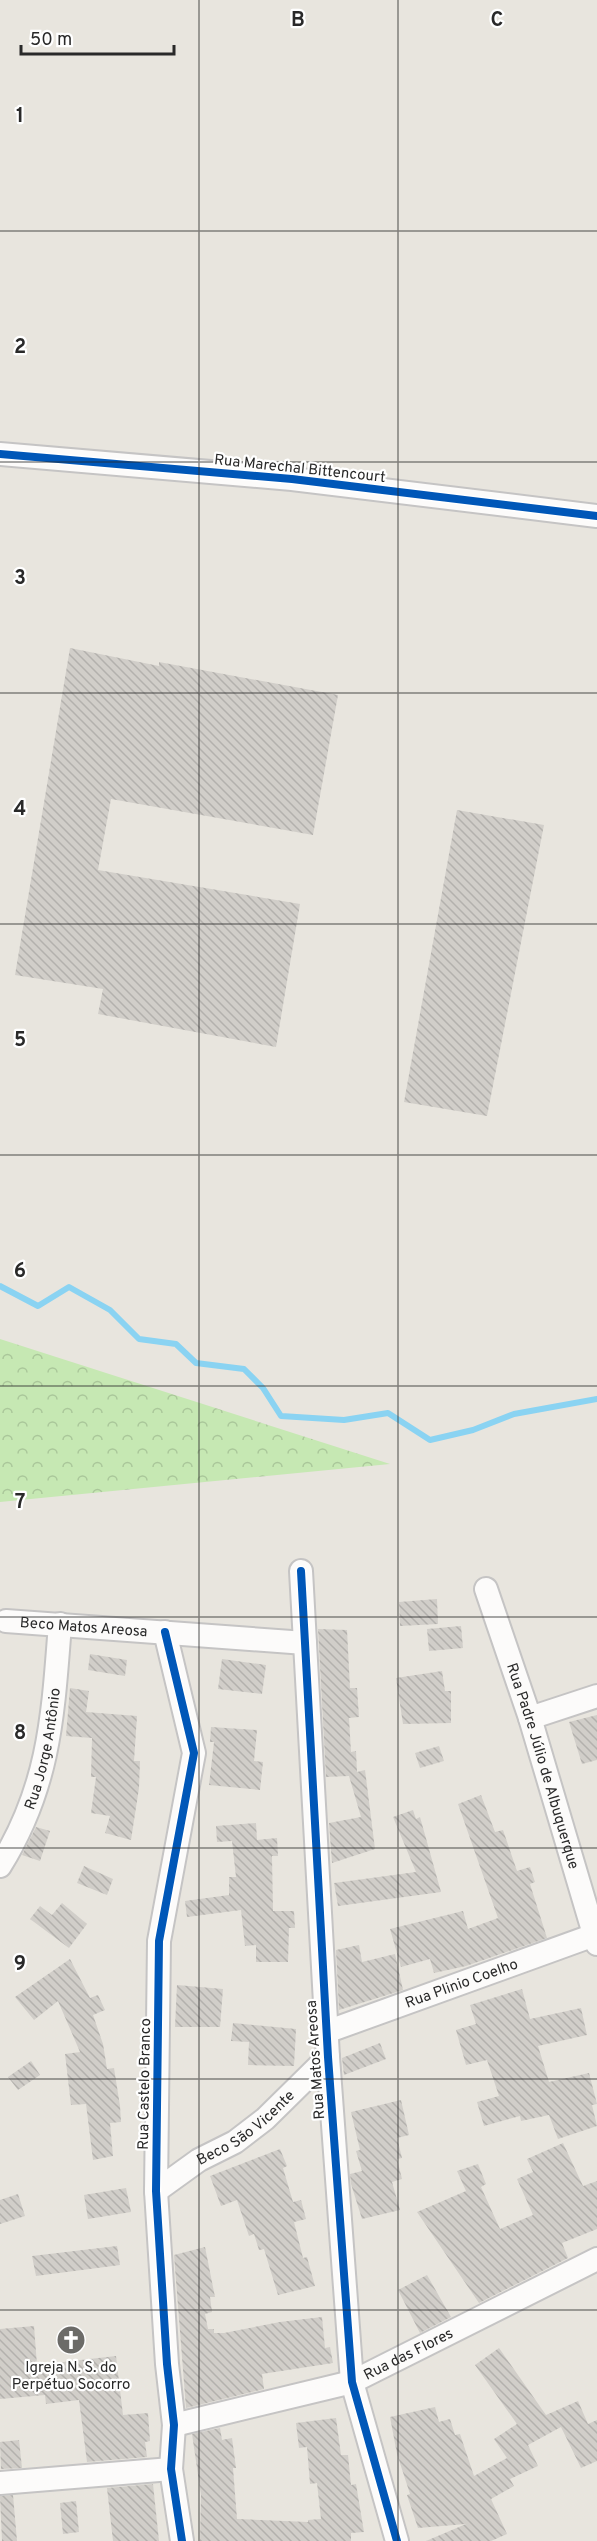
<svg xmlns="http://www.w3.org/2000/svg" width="597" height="2541" font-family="Overpass,sans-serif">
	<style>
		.forest { fill: url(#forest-crowns) }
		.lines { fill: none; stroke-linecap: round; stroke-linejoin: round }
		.stream { stroke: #8ad3f2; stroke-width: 6 }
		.building { fill: url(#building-back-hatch) }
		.minor-casing { stroke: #c5c4c4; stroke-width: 26 }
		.minor { stroke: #fcfbfa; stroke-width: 22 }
		.cycleway-casing { stroke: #fff; stroke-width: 11 }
		.cycleway { stroke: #0057b8; stroke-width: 8 }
		.grid { fill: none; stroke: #292929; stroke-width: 1.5; stroke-opacity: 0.55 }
		.labels { text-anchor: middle; stroke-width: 4.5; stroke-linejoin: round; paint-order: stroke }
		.street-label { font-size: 15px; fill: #292929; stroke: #fff }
		.poi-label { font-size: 15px; fill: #292929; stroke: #fff }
		.grid-label { font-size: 20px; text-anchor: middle; font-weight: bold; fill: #292929; stroke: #fff; stroke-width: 4.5; stroke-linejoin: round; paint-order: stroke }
	</style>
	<defs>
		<pattern id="forest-crowns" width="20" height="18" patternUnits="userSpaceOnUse" patternTransform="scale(1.5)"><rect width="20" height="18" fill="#c6e8b3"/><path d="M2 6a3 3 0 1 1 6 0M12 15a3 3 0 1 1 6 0" fill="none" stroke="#aac79a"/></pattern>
		<pattern id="building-back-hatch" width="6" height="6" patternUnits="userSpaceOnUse" patternTransform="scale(1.5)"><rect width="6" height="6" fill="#d1cec9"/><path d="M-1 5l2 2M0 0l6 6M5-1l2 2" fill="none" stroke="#b3b1ad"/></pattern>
	</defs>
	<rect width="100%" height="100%" fill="#e8e5de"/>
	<path class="forest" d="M0,1339L390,1464L0,1502Z"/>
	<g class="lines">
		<path class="stream" d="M0,1286L38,1306L69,1287L110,1310L139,1339L176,1344L196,1363L244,1369L263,1388L281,1416L344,1420L388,1413L430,1440L473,1430L514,1414L597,1399"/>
	</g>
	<g class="building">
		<path d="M70,648L159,666V662L338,695L313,835L111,799L98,870L300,904L276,1047L98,1014L103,989L15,975Z"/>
		<path d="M457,810L544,825L487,1116L404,1102Z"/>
		<path d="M437,1599L438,1624L400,1626L399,1602Z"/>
		<path d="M461,1626L463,1648L429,1651L427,1629Z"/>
		<path d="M318,1629L347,1630L350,1688H357L359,1717L349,1718L351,1752L356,1751L357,1772L365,1770L375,1849L332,1863L329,1823L361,1817L349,1776L326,1777Z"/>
		<path d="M90,1654L127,1660L125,1676L88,1670Z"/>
		<path d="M222,1659L266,1665L262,1694L218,1689Z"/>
		<path d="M442,1671L445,1691H451V1723L403,1724L396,1678Z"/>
		<path d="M70,1688L89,1691L86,1712L137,1716L134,1761H140L139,1788L131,1840L105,1833L110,1816L91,1813L96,1777H91L92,1738L66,1736Z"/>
		<path d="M597,1715V1760L582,1764L569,1722Z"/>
		<path d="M211,1727L257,1730L254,1761L263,1762L260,1790L209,1785L214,1742H210Z"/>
		<path d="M439,1746L444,1761L420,1768L415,1753Z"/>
		<path d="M481,1795L495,1832L503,1830L517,1871L530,1867L535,1882L530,1884L547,1938L466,1966L434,1973L430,1959L401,1967L390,1929L463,1911L468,1929L498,1918L458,1804Z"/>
		<path d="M413,1810L416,1819L420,1817L441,1892L338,1906L334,1883L416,1872L393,1817Z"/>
		<path d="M256,1823L257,1840L277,1838L278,1856H272L273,1911H294L295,1928H289L288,1962H256V1945L245,1946L241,1910L187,1917L185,1901L229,1895V1877H236L232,1841L217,1842L216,1826Z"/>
		<path d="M36,1827L50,1831L40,1861L22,1855Z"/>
		<path d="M84,1866L113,1879L107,1895L77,1883Z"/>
		<path d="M62,1903L87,1924L69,1948L30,1919L40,1906L52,1915Z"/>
		<path d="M359,1945L362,1962L395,1954L403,1990L339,2010L336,1950Z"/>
		<path d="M70,1959L90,1998L98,1995L105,2010L93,2015L103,2044L107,2069L114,2068L120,2106L121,2122L110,2123L113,2156L93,2160L86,2104L71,2105L65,2054L80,2052L58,2001L34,2020L15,1997Z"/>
		<path d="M177,1985L223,1989L220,2027H175Z"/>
		<path d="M522,1989L530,2019L581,2008L587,2035L538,2046L549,2082L589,2073L597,2104L592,2105L597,2126L558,2139L549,2115L521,2121L520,2116L484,2126L477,2102L499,2096L487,2060L466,2065L456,2030L476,2024L470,2005Z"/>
		<path d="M233,2023L296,2029L294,2066L248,2065L249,2042L231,2041Z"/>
		<path d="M380,2043L386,2059L344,2075L342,2058Z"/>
		<path d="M31,2061L40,2075L18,2090L8,2077Z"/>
		<path d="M401,2100L409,2135L397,2138L402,2158L397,2159L402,2179L392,2182L400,2210L362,2219L351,2184L350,2174L362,2171L356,2151L360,2150L351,2112Z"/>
		<path d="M563,2143L583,2186L597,2181V2229L562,2243L568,2258L479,2303L417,2212L466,2191L457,2171L478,2164L486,2184L481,2187L500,2229L533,2215L517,2179L533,2172L527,2159Z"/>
		<path d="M280,2149L287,2166L283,2168L293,2202L301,2200L306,2219L294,2222L303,2258L307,2257L315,2286L278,2295L264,2249L259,2250L254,2234L249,2236L237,2200L221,2206L210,2176Z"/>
		<path d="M126,2188L131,2212L88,2219L84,2195Z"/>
		<path d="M18,2194L25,2216L0,2224V2200Z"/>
		<path d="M117,2246L120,2265L36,2276L32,2256Z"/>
		<path d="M205,2247L215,2297H210L212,2312L205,2314L208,2329H214V2333H224L280,2322L322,2317L325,2348L330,2347L333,2363L262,2374L264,2389L186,2408L174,2255Z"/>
		<path d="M427,2275L451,2317L420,2333L398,2290Z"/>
		<path d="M34,2326L37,2365L116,2356L123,2415L148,2413L150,2441L145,2442L147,2457L87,2462L79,2400L46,2404L45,2395L0,2399V2329Z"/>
		<path d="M499,2348L546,2415L578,2401L588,2424L597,2420V2461L581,2468L561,2427L528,2445L538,2466L510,2479L514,2486L491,2499L507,2534L491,2541H426L466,2524L418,2528L407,2495L410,2494L397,2454L390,2417L435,2407L439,2422L450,2419L455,2435L460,2434L474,2476L507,2458L494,2439L517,2424L475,2365Z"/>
		<path d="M336,2418L341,2455H348L351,2485L356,2484L364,2532L351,2533V2541H200L201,2495L192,2434L220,2428L222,2440L232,2438L236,2468H233L237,2519L308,2522V2520L321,2519L317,2483L310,2484L307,2447L299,2448L296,2423Z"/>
		<path d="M19,2440L22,2468L1,2469L0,2442Z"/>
		<path d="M153,2484L159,2541H113L107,2488Z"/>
		<path d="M13,2495L17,2541H2L0,2496Z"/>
		<path d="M76,2501L79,2532L63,2534L60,2503Z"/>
	</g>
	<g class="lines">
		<g class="minor-casing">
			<g id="minor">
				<path d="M0,454L292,479L597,516"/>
				<path d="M301,1571L328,2057L352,2382L397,2541"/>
				<path id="s1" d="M486,1589L530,1718L597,1944"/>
				<path id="s2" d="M6,1621L305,1643"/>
				<path d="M165,1632L194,1753L159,1941L156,2191L167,2364L174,2425L171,2469L182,2541"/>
				<path d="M530,1718L597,1696"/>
				<path id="s3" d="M0,1866C50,1786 53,1714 60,1624"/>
				<path id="s4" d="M326,2032L597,1934"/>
				<path id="s5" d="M156,2191L199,2160L235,2142L265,2119L328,2057"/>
				<path id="s6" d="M174,2425L352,2382L597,2259"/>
				<path d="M0,2483L171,2469"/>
			</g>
		</g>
		<use href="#minor" class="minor"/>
		<g class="cycleway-casing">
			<g id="cycleway">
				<path d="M0,454L292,479L597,516"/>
				<path d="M301,1571L328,2057L352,2382L397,2541"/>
				<path d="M165,1632L194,1753L159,1941L156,2191L167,2364L174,2425L171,2469L182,2541"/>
			</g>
		</g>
		<use href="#cycleway" class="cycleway"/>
	</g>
	<path class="grid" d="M199,0V2541M398,0V2541M0,231H597M0,462H597M0,693H597M0,924H597M0,1155H597M0,1386H597M0,1617H597M0,1848H597M0,2079H597M0,2310H597"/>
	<defs>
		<g id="church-disc" transform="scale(1.5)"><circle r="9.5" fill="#6c6b68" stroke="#fff"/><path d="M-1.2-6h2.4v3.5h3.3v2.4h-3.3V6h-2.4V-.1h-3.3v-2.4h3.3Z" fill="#fff"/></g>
	</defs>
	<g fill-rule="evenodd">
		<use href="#church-disc" x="71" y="2340"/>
	</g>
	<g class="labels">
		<g class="street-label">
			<text transform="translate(300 468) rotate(6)" y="5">Rua Marechal Bittencourt</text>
			<text dy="5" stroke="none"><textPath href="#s2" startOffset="78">Beco Matos Areosa</textPath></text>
			<text dy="5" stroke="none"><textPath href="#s3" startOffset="126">Rua Jorge Antônio</textPath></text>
			<text dy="5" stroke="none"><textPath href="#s1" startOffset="186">Rua Padre Júlio de Albuquerque</textPath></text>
			<text dy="5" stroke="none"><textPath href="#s4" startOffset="144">Rua Plinio Coelho</textPath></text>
			<text transform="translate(315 2060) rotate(-94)" y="5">Rua Matos Areosa</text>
			<text transform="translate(144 2084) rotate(-89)" y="5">Rua Castelo Branco</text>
			<text dy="5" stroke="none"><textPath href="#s5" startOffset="110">Beco São Vicente</textPath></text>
			<text dy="5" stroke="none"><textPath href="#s6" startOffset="246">Rua das Flores</textPath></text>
		</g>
		<g class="poi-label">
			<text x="71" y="2372">Igreja N. S. do<tspan x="71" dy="17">Perpétuo Socorro</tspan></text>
		</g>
	</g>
	<g class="grid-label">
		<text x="298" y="26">B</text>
		<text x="497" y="26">C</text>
		<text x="20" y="122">1</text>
		<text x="20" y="353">2</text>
		<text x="20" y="584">3</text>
		<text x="20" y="815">4</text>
		<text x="20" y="1046">5</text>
		<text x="20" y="1277">6</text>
		<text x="20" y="1508">7</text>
		<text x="20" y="1739">8</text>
		<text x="20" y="1970">9</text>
	</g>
	<path d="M21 45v9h153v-9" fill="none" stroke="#292929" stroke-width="3"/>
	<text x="30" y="45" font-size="18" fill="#292929" stroke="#ffffff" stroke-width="4.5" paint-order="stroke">50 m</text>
</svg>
